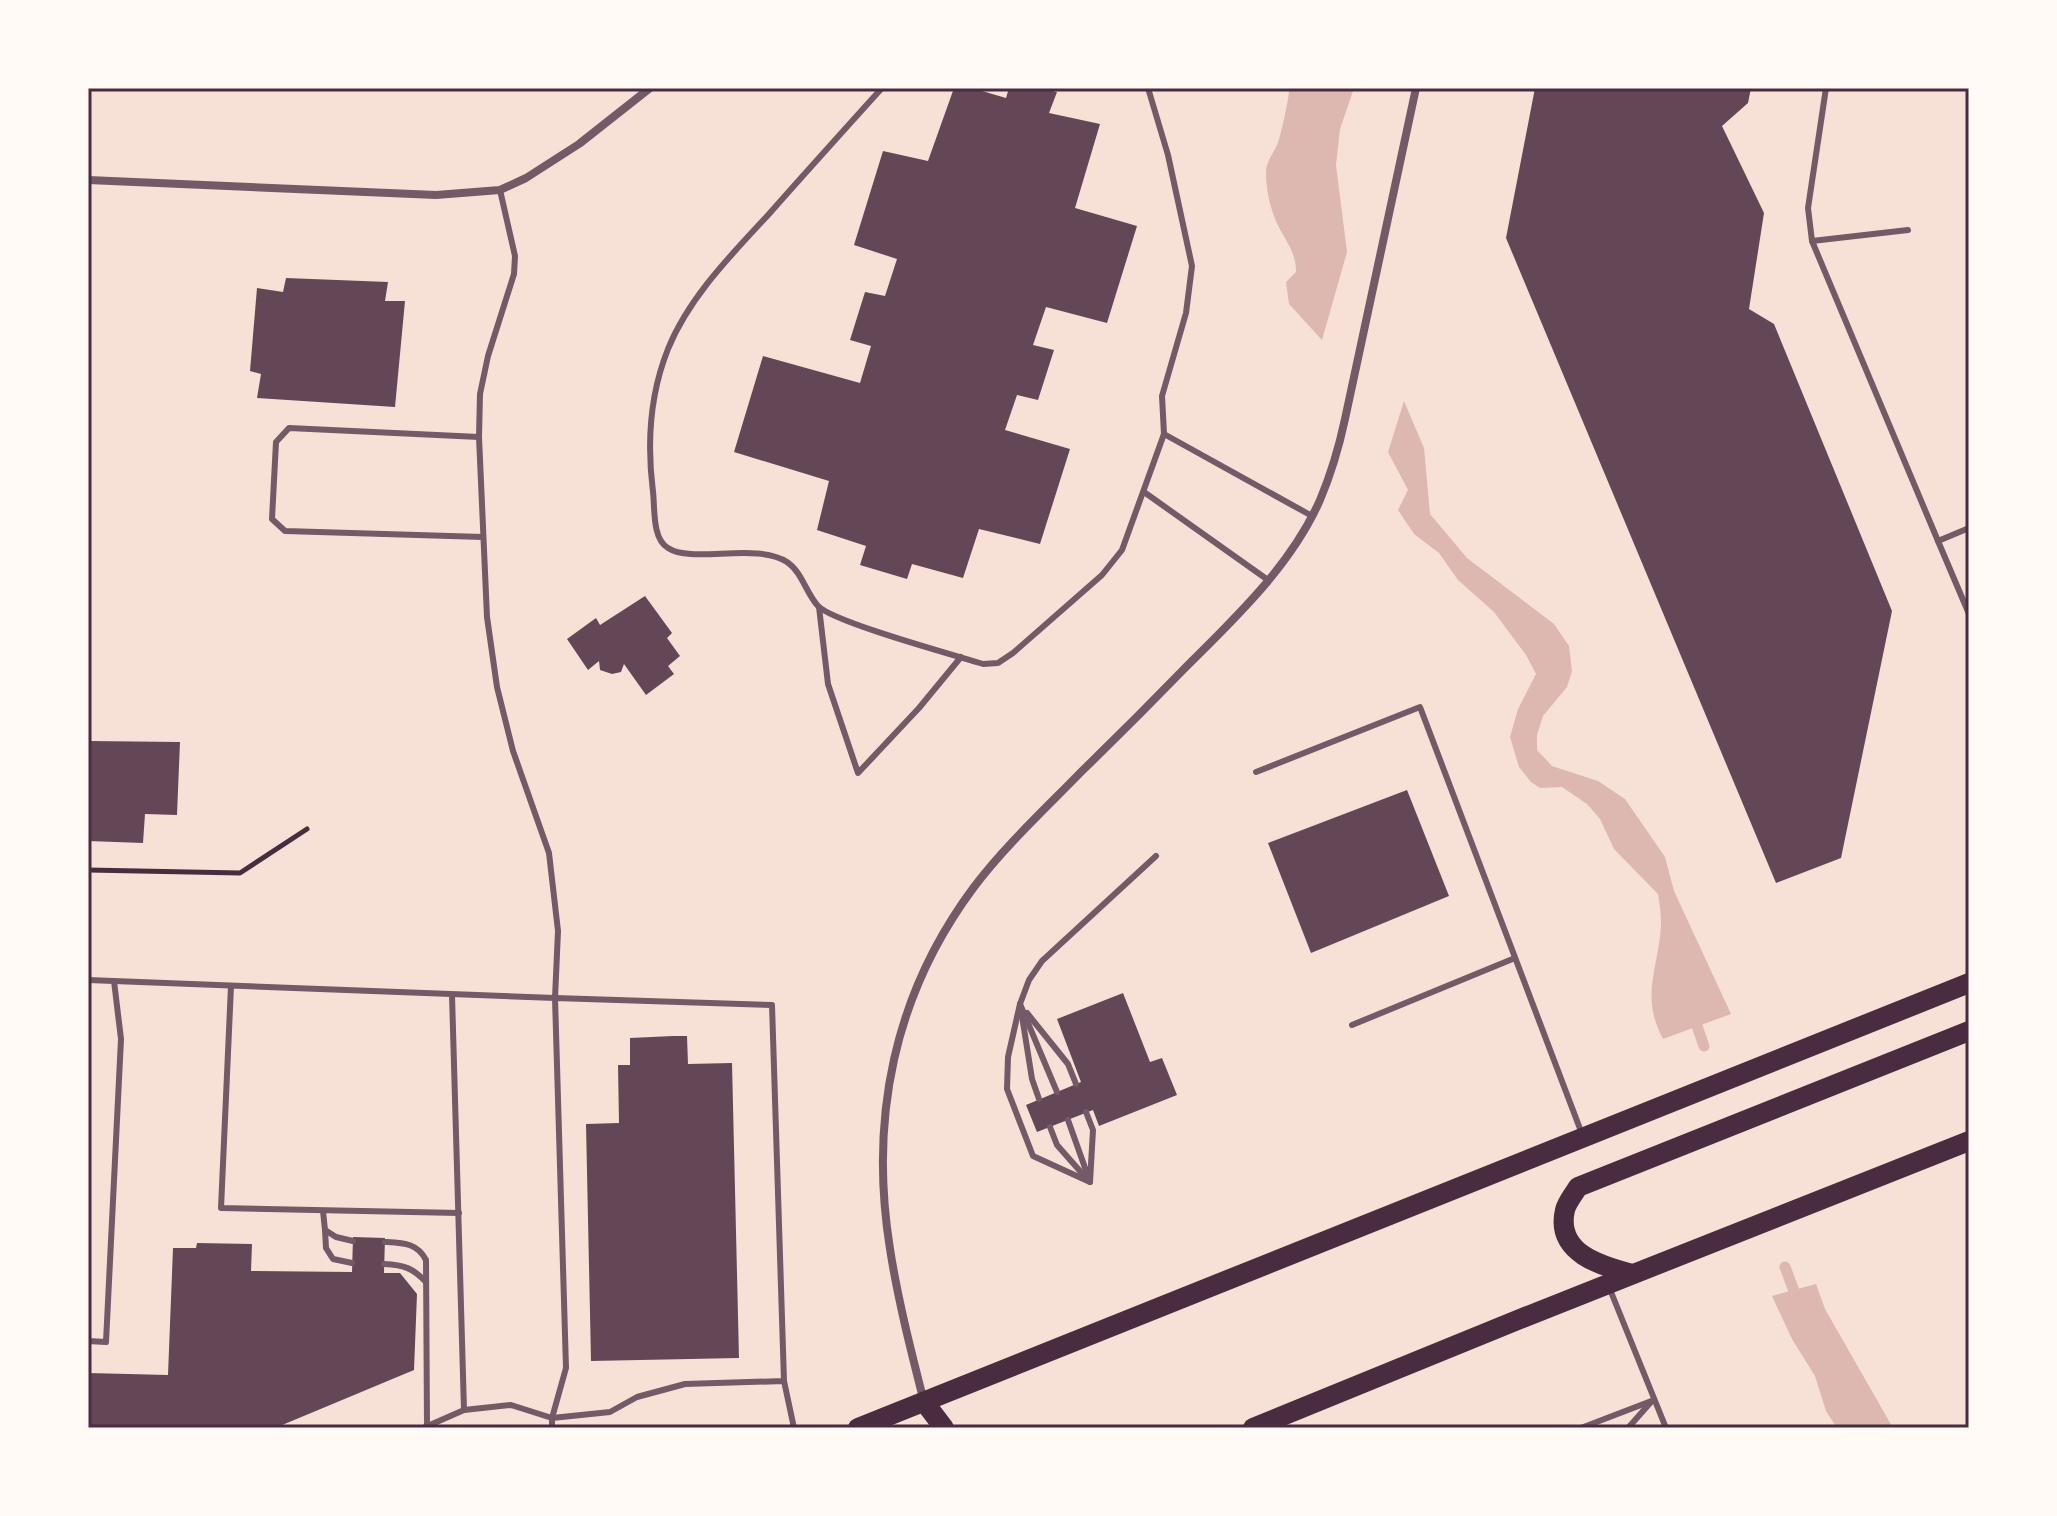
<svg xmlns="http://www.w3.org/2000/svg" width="2057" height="1516" font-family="Merriweather,serif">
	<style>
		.water { fill: #dcb8b0 }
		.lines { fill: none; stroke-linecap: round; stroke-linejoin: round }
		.stream { stroke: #dcb8b0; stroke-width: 11 }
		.building { fill: #644757 }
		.path { stroke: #4a2c40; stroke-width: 5 }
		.service { stroke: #755966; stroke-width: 6 }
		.minor { stroke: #755966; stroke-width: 8 }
		.primary { stroke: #4a2c40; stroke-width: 20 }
		.neatline { fill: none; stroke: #4a2c40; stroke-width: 3 }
	</style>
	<rect width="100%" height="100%" fill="#f7e1d7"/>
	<g class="water">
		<path d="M1289,88H1354L1340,129L1336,165L1347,252L1322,340L1289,304L1286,282L1296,272C1296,250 1284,240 1276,221C1269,205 1266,188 1266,172C1266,162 1274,152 1278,143C1281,134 1290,95 1289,88Z"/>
		<path d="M1404,401L1424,448L1430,514L1467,558L1554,624L1569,646L1572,671L1567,687L1543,716L1537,735V750L1552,766L1598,781L1625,799L1665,857L1674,891L1731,1014L1663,1039C1640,995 1658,971 1661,926C1661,916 1660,905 1658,894L1614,849L1600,819L1587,804L1562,787L1540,788L1531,782L1519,767L1510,737L1518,709L1536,674L1526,655L1494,612L1458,580L1439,553L1414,534L1398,510L1408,490L1388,452Z"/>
		<path d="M1816,1284L1825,1309L1893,1428H1837L1826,1411L1815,1376L1792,1339L1772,1296Z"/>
	</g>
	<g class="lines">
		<g class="stream">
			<path d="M1697,1026L1704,1046"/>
			<path d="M1785,1267L1794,1291"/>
		</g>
	</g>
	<g class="building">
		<path d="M954,88H972L1006,98L1009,88H1040L1057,92L1049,113L1100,124L1075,208L1137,226L1107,323L1046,307L1033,345L1054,350L1038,400L1017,395L1005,430L1070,449L1040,544L979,529L963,578L912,564L907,579L860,565L866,546L817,530L829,481L734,452L763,356L860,383L871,346L850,340L865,292L885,296L897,259L854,245L883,151L928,161Z"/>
		<path d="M1535,88H1751L1748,103L1722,126L1764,213L1749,309L1774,324L1892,611L1841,858L1776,883L1506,238Z"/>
		<path d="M286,278L388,282L385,301H405L395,407L257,398L261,374L250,371L257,288L283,292Z"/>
		<path d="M645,596L672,633L667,638L680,656L668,666L674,674L646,695L624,664L621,672L612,674L600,670L599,661L588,670L567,639L596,618L600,625Z"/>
		<path d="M88,741L180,742L177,815L145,814L143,843L88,841Z"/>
		<path d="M1407,790L1449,896L1311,953L1268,843Z"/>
		<path d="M1123,993L1150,1062L1162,1058L1177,1095L1099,1126L1093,1110L1037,1132L1026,1105L1081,1082L1057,1019Z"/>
		<path d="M673,1036H687L688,1064L732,1063L739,1358L591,1361L586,1124L619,1123L618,1065H630V1038Z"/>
		<path d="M353,1237L385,1238L384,1273H400L417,1294L414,1370L275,1428H88V1373L168,1375L173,1248H196L197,1243L252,1244L251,1271L352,1272Z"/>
	</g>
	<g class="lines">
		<path class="path" d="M88,870L240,873L307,829"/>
		<g class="service">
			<path d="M882,88C844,130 806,172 769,214C732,254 689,297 668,349C650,394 647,445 653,492C655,508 652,539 668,548C692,564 757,542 787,562C802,572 806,593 818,606C833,622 954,655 983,664L998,663L1013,653L1102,575L1122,550L1164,434L1162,396L1186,313L1192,266L1168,155L1148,88"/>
			<path d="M1826,88L1808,208L1812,241L1938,541"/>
			<path d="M1812,241L1908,230"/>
			<path d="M1164,434L1312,516"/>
			<path d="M479,437L289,428L276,442L272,519L285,531L483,537"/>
			<path d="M1144,492L1268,580"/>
			<path d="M1969,528L1938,541L1969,614"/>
			<path d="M819,607L828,684L858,773L919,708L961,657"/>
			<path d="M1256,772L1420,707L1582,1134"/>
			<path d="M88,980L555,998L558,931L549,853L513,751L497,687L487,617L479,437L480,394L488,356L514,274L515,256L500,190"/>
			<path d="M231,986L221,1208L459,1213"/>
			<path d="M452,995L464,1410"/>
			<path d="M1020,1004L1008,1057L1007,1089L1033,1156L1090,1182"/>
			<path d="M1027,1013L1068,1064L1076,1084"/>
			<path d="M1022,1016L1032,1079L1039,1099"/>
			<path d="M1352,1025L1515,958"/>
			<path d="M1057,1092L1020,1004L1029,980L1042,961L1156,856"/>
			<path d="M1086,1112L1093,1130L1090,1182"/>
			<path d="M1068,1120L1089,1179"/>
			<path d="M1050,1127L1057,1145L1087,1179"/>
			<path d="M323,1211L325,1230L336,1237L353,1241"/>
			<path d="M325,1230L326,1248L333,1259L352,1263"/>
			<path d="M385,1242C404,1243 417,1243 426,1260L427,1426"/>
			<path d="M384,1264C404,1265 413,1268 426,1282"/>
			<path d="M1609,1287L1666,1428"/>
			<path d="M88,1341L106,1342L121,1039L114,981"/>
			<path d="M784,1381L685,1384L637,1397L610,1412L552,1418L566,1368L555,998L772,1005L784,1381L794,1428"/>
			<path d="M423,1428L464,1410L511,1405L552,1418V1428"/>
			<path d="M1581,1428L1654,1400"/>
			<path d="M1628,1428L1651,1402"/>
		</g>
		<g class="minor">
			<path d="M88,180L436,195L500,190L526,178L579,144L650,88"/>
			<path d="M924,1402C911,1351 898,1300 890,1249C869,1118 894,994 974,887C1005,846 1045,809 1081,772C1116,738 1150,704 1184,669C1234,619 1291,566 1320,500C1331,474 1339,447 1345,419L1416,88"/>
		</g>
		<g class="primary">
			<path d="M1632,1274C1601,1266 1555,1253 1565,1210C1567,1202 1574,1194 1578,1187L1969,1031"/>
			<path d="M925,1403L944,1428"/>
			<path d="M858,1428L1969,983"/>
			<path d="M1253,1428L1520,1319L1969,1141"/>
		</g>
	</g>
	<rect width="2057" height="1516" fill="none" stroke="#fffaf5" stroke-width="180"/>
	<rect x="90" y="90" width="1877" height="1336" class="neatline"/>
</svg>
